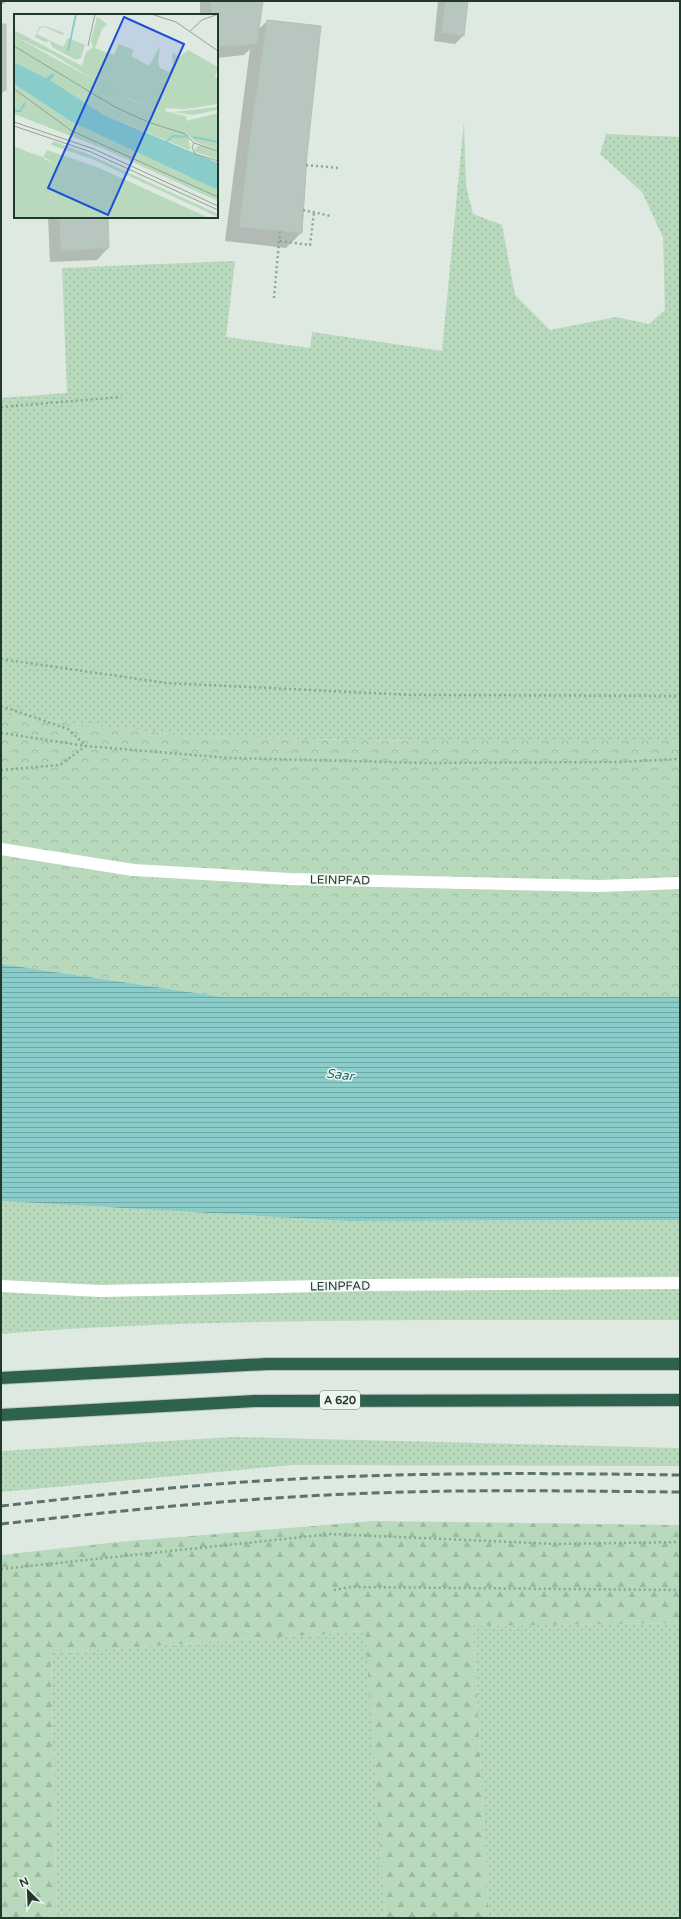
<svg xmlns="http://www.w3.org/2000/svg" width="681" height="1919" font-family="'Varela Round',sans-serif">
	<style>
		.grass { fill: url(#grass-dots) }
		.forest { fill: url(#forest-firs) }
		.park { fill: url(#park-crowns) }
		.water { fill: url(#water-rules) }
		.shadow { fill: #0003 }
		.building { fill: #b7c6be; stroke: #b1c2b8 }
		.lines { fill: none; stroke-linecap: round; stroke-linejoin: round }
		.highway-casing { stroke: #bcc3c0; stroke-width: 14 }
		.path { stroke: #81ab96; stroke-width: 2.5; stroke-dasharray: 2 3; stroke-linecap: butt }
		.lane { stroke: #fff; stroke-width: 12 }
		.highway { stroke: #2e624e; stroke-width: 12 }
		.rail { stroke: #5b7368; stroke-width: 3; stroke-dasharray: 8 4; stroke-linecap: butt }
		.labels { text-anchor: middle; stroke-width: 3; stroke-linejoin: round; paint-order: stroke }
		.shield { fill: #eef6f1; stroke: #5e7168; stroke-width: 1 }
		.shield-label { font-size: 11px; font-weight: bold; fill: #21382d }
		.street-label { font-size: 12px; fill: #21382d; stroke: #eef6f1 }
		.water-label { font-size: 13px; font-style: italic; fill: #1f6f6e; stroke: #eef6f1 }
		.inset-river { fill: none; stroke: #89ccca; stroke-width: 2 }
		.inset-road { fill: none; stroke: #92a29a; stroke-width: 1 }
		.view { fill: #1d4ed8; fill-opacity: 0.15; stroke: #1d4ed8; stroke-width: 2 }
		.inset-edge { fill: none; stroke: #21382d; stroke-width: 2 }
	</style>
	<defs>
		<pattern id="grass-dots" width="8" height="8" patternUnits="userSpaceOnUse"><rect width="8" height="8" fill="#b8d9bb"/><path d="M2 2h.1M6 6h.1" fill="none" stroke="#9ebba1" stroke-width="1.8" stroke-linecap="round"/></pattern>
		<pattern id="forest-firs" width="22" height="20" patternUnits="userSpaceOnUse"><rect width="22" height="20" fill="#b8d9bb"/><path d="M5 1l3.5 6h-7zM16 11l3.5 6h-7z" fill="#9ebba1"/></pattern>
		<pattern id="park-crowns" width="20" height="18" patternUnits="userSpaceOnUse"><rect width="20" height="18" fill="#b8d9bb"/><path d="M2 6a3 3 0 1 1 6 0M12 15a3 3 0 1 1 6 0" fill="none" stroke="#9ebba1"/></pattern>
		<pattern id="water-rules" width="6" height="5" patternUnits="userSpaceOnUse"><rect width="6" height="5" fill="#89ccca"/><path d="M0 2.5h6" fill="none" stroke="#70a7a4"/></pattern>
	</defs>
	<rect width="100%" height="100%" fill="#dee9e2"/>
	<g class="grass">
		<path d="M464,121L466,185L473,214L502,225L515,295L550,330L616,317L649,324L665,310L663,237L642,192L600,154L606,134L680,137V741H415L197,737L1,715V398L67,393L62,268L235,261L226,337L310,348L312,332L442,351Z"/>
		<path d="M1,1201L346,1221L680,1220V1320C600,1320 521,1320 441,1320C294,1321 147,1322 1,1334Z"/>
		<path d="M234,1437L680,1448V1466L293,1465L1,1492V1451Z"/>
		<path d="M680,1623V1918H489L473,1626Z"/>
		<path d="M366,1631L385,1918H57L51,1653Z"/>
	</g>
	<path class="forest" d="M374,1521L680,1525V1623L473,1626L489,1918H385L365,1631L51,1653L57,1918H1V1555L118,1542Z"/>
	<path class="park" d="M1,715L197,737L415,741H680V997H223L1,964Z"/>
	<path class="water" d="M1,964L223,997H680V1220L346,1221L1,1201Z"/>
	<g class="shadow">
		<path d="M1,1H8L1,5Z"/>
		<path d="M200,1H262L258,30L267,21L306,155L301,233L286,248L225,241L250,49L244,55L217,58V15H200Z"/>
		<path d="M438,1H467L463,36L455,44L434,41Z"/>
		<path d="M1,25L5,90L1,94Z"/>
		<path d="M48,217H107L108,248L97,260L50,262Z"/>
	</g>
	<g class="building">
		<path d="M211,1H263L257,44L217,47V15H211Z"/>
		<path d="M445,1H468L464,36L441,33Z"/>
		<path d="M267,20L321,26L307,155L302,233L239,227L250,136Z"/>
		<rect x="1" y="24" width="5" height="66"/>
		<path d="M59,217H108L109,248L61,251Z"/>
	</g>
	<g class="lines">
		<g class="highway-casing">
			<g id="highway">
				<path d="M1,1378L267,1364H680"/>
				<path d="M1,1415L255,1401L680,1400"/>
			</g>
		</g>
		<g class="path">
			<path d="M306,165L339,168"/>
			<path d="M303,210L331,216"/>
			<path d="M280,241L310,245L314,213"/>
			<path d="M274,298L280,231"/>
			<path d="M1,407L121,397"/>
			<path d="M1,659L166,683L413,695L680,696"/>
			<path d="M1,706L68,729L86,746L60,765L1,770"/>
			<path d="M1,733L86,746L230,758L426,763L619,762L680,759"/>
			<path d="M1,1569L331,1534L557,1544L680,1542"/>
			<path d="M334,1590L351,1587L680,1590"/>
		</g>
		<g class="lane">
			<path d="M1,849L133,870L290,879L600,886L680,883"/>
			<path d="M1,1286L101,1291L365,1285L680,1283"/>
		</g>
		<use href="#highway" class="highway"/>
		<g class="rail">
			<path d="M1,1506C93,1496 185,1485 277,1480C411,1472 546,1473 680,1475"/>
			<path d="M1,1524C117,1511 232,1499 348,1494C459,1489 570,1491 680,1492"/>
		</g>
	</g>
	<g class="labels">
		<rect class="shield" x="320" y="1391" width="40" height="18" rx="3"/>
		<g class="shield-label">
			<text x="340" y="1404">A 620</text>
		</g>
		<g class="street-label">
			<text transform="translate(340 880) rotate(1)" y="4">LEINPFAD</text>
			<text transform="translate(340 1286) rotate(-1)" y="4">LEINPFAD</text>
		</g>
		<g class="water-label">
			<text transform="translate(340 1074) rotate(6)" y="5">Saar</text>
		</g>
	</g>
	<g transform="translate(14 14)">
		<rect width="204" height="204" fill="#dee9e2"/>
		<path d="M83,3L93,10L88,15L81,34L100,41L105,30L120,36L117,42L135,52L146,32L144,50L146,54L155,58L159,51L158,39L166,43L174,36L204,53L201,63L204,65V90L171,95L152,94L151,97L172,102L149,99L98,77L40,41L0,22V16L68,52L72,38L79,34L77,26ZM31,12L50,19L49,21L30,13L26,14L23,20L49,33L54,24L71,31L67,44L62,46L38,33L36,27L31,28L21,23L25,13ZM0,70L58,108L198,173L204,176V187L88,134L0,100ZM204,93V96L178,101L161,98ZM204,99V136L182,128L160,110ZM39,127L74,140L204,200V203L78,145L37,131ZM186,131L204,137V146L181,138V134ZM0,132L40,149L19,197L29,200L49,152L78,163L63,204H0ZM88,167L108,175L96,204H73ZM122,180L159,197L156,204H119L113,201Z" fill="#b8d9bb"/>
		<path d="M3,135L29,143L33,136L83,153L195,204H156L159,197L122,180L113,201L119,204H96L108,175L88,167L73,204H63L78,163L49,152L29,200L19,197L40,149L30,143L29,146L14,149L7,162L2,163ZM6,167L12,171L8,184L3,183L1,175Z" fill="#b8d9bb"/>
		<path d="M0,22L117,86L149,99L172,102L176,136L90,101L36,66L41,61L39,59L32,64L0,48Z" fill="#b8d9bb"/>
		<path d="M0,48L32,64L39,59L41,61L36,66L90,101L204,149V176L58,108L0,70Z" fill="#89ccca"/>
		<path class="inset-river" d="M54,37L62,0M0,97H6L11,89M179,123L204,128M152,128L159,122L172,123"/>
		<path class="inset-road" d="M137,0L162,8L204,37M176,17L188,6L204,0M0,32L101,93L134,108L171,120L180,129L204,137M74,32L81,0M0,75L58,117L204,183M0,108L80,135L204,192M0,112L77,138L204,196M180,129L178,133L181,140L204,147"/>
		<path class="view" d="M110,3L170,30L94,201L34,174Z"/>
		<rect width="204" height="204" class="inset-edge"/>
	</g>
	<rect width="681" height="1919" fill="none" stroke="#21382d" stroke-width="4"/>
	<g transform="translate(28 1891) rotate(336)" stroke="#eef6f1" stroke-width="3" paint-order="stroke">
	<path d="M0-3L7 15L0 10L-7 15Z" fill="#21382d"/>
	<text y="-6" font-size="11" font-weight="bold" text-anchor="middle" fill="#21382d">N</text>
	</g>
</svg>
